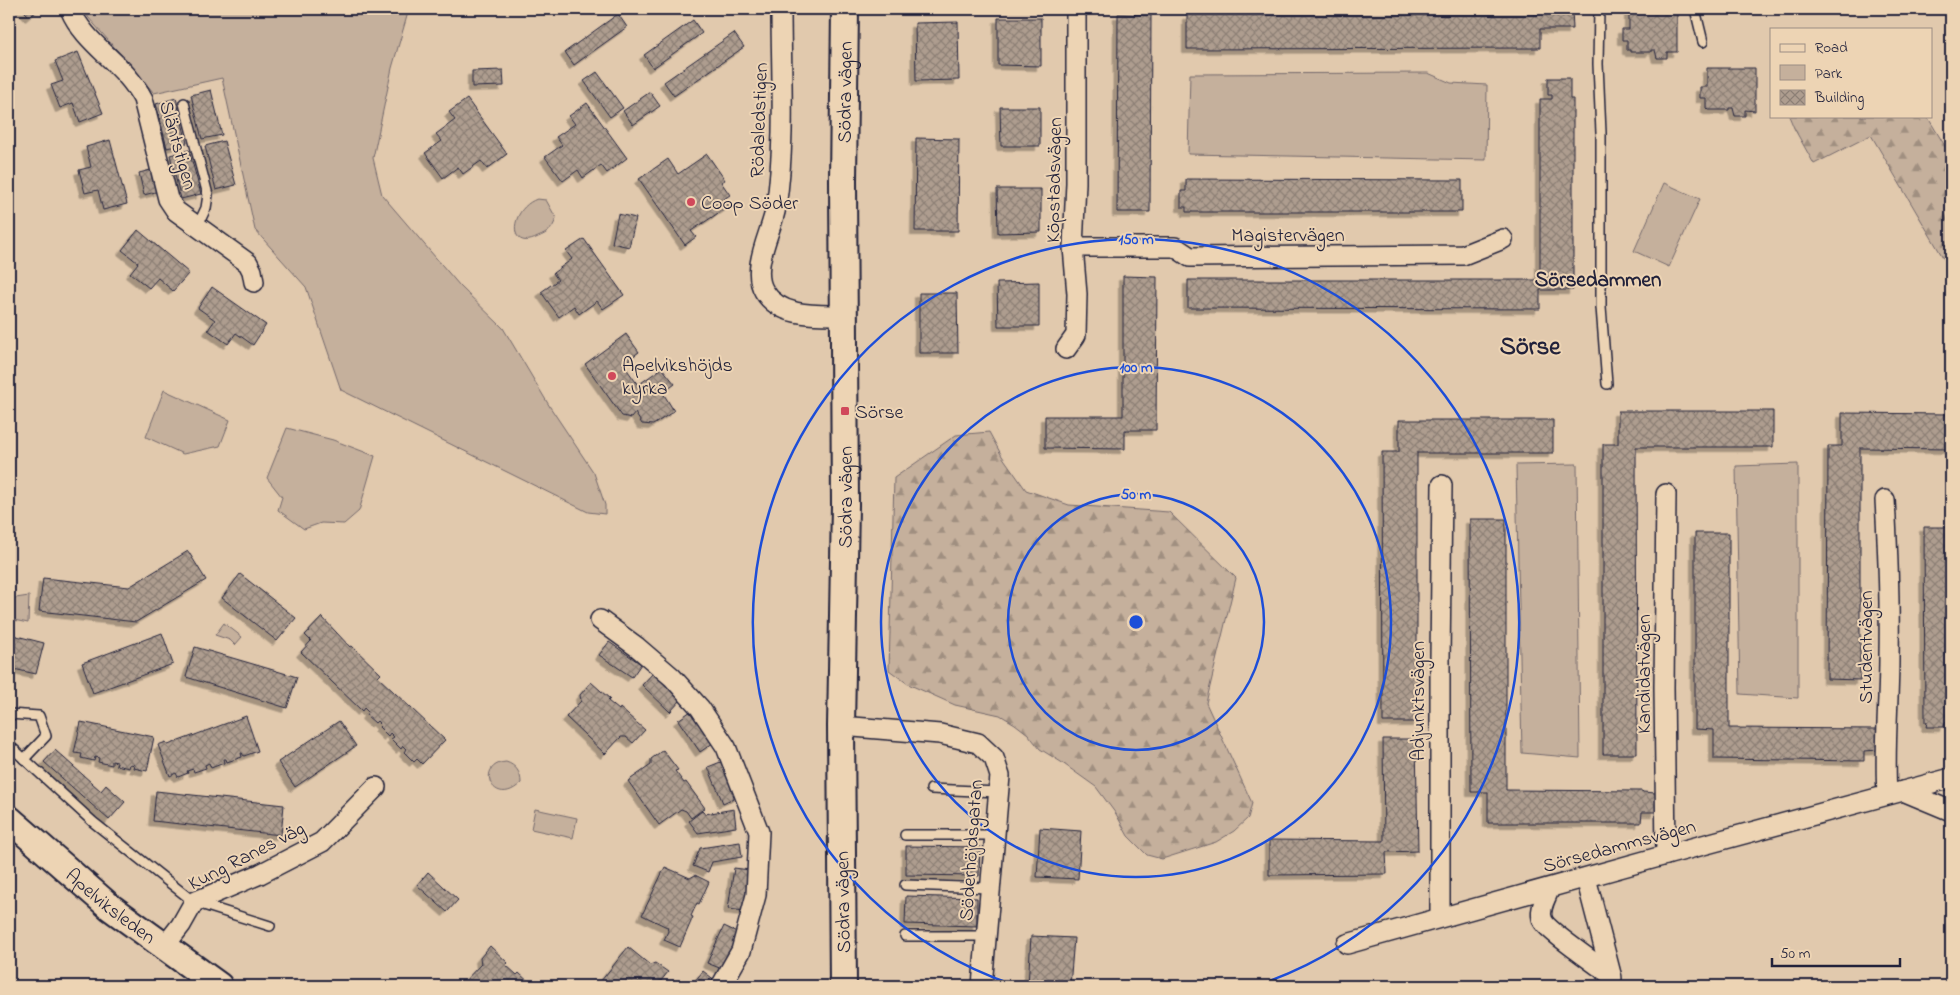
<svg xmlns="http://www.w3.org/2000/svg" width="1960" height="995" font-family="'Indie Flower',sans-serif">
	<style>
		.green { fill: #c5b09c; stroke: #74696c }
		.forest { fill: url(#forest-firs); stroke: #74696c }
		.building { fill: url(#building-cross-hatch); stroke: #22223b; filter: url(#shadow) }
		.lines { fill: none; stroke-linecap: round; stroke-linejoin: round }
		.lane-casing { stroke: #22223b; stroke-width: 12 }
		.street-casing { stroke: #22223b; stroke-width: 22 }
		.secondary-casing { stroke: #22223b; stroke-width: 30 }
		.lane { stroke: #edd4b4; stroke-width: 9 }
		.street { stroke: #edd4b4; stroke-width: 19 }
		.secondary { stroke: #edd4b4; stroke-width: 26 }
		.ring { fill: none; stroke: #1d4ed8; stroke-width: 2.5 }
		.poi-dot { fill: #d1495b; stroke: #edd4b4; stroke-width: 2 }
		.labels { text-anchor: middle; stroke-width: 4; stroke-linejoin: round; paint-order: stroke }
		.street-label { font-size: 20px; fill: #22223b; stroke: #edd4b4 }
		.poi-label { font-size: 20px; fill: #22223b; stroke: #edd4b4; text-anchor: start }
		.neighbourhood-label { font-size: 21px; font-weight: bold; fill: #22223b; stroke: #edd4b4 }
		.district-label { font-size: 25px; font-weight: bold; fill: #22223b; stroke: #edd4b4 }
		.centre { fill: #1d4ed8; stroke: #edd4b4; stroke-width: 2.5 }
		.ring-label { font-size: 15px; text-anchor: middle; font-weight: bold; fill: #1d4ed8; stroke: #edd4b4; stroke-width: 4; stroke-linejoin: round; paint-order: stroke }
	</style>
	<defs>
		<pattern id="forest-firs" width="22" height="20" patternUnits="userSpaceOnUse" patternTransform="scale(1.25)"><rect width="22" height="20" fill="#c5b09c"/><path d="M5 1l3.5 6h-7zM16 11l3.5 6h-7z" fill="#a08f80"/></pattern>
		<pattern id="building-cross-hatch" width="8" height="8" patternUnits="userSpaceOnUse" patternTransform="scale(1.25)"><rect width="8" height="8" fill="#ae9d8f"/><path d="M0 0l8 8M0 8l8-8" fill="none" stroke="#8d8076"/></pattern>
		<filter id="shadow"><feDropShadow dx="-4.5" dy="4.5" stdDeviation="0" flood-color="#0004"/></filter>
	</defs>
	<rect width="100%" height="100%" fill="#e1c9ad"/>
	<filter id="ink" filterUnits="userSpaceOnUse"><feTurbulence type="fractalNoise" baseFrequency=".02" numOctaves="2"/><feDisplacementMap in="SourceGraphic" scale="10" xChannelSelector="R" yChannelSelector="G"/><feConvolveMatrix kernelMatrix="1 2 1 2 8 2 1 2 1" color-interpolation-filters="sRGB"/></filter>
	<g filter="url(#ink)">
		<g class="green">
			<path d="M86,9H406L407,16L392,68L373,158L382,195L460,286L503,328L550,407L594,473L605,505V514L588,512L341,390L306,287L255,230L222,78L154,93L88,17Z"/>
			<path d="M1428,73L1451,83L1487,85L1486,160L1188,154L1190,74Z"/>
			<path d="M1664,183L1700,199L1669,267L1634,251Z"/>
			<path d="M537,199L546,200L556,218C553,229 548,233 538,237C507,253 509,209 537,199Z"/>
			<path d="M164,390L230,420L220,446L183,454L146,437Z"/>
			<path d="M287,428L333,440L375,456L359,511L344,524L321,523L304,529L278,510L282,497L267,478Z"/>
			<path d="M1577,464L1580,758L1522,753L1516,465Z"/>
			<path d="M1798,464V698L1740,694L1736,466Z"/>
			<path d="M29,596L28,623L9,619V599Z"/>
			<path d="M224,623L242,637L235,645L230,640L215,635Z"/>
			<path d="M506,762C516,765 521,773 521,783C493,810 474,764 506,762Z"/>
			<path d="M535,809L577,818L573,838L531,829Z"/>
		</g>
		<g class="forest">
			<path d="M1789,116H1927L1951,156V271L1871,135L1814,164L1794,128Z"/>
			<path d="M989,432L1002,456L1026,490L1069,505L1169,512L1236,578L1206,703L1252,803L1248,818L1234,831L1216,842L1162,859L1147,855L1128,836L1116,814L1096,787L1061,762L1040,749L1028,734L1015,724L1000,715L955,705L908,684L889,670L894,478L956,435Z"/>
		</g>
		<g class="building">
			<path d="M22,9H39L30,17Z"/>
			<path d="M1538,9H1572L1573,29H1540V48L1187,49V15H1538Z"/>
			<path d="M1629,10H1677V52H1667V58H1657L1655,50H1651V52H1630V50H1627V40H1622V29H1629Z"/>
			<path d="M618,14L627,27L574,65L565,52Z"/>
			<path d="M1118,14L1151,15L1150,212H1117Z"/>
			<path d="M998,18H1041V66L998,65Z"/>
			<path d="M693,20L702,33L653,68L644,55Z"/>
			<path d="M958,22L959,80L916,81L915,23Z"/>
			<path d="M734,33L744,47L674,96L664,82Z"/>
			<path d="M78,52L103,113L80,122L73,103L60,108L51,85L63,81L55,61Z"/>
			<path d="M1707,68H1755V111L1745,110V116H1735L1733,108H1729V110H1708L1706,108V98H1700V87H1707Z"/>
			<path d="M503,70L504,86L472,87V71Z"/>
			<path d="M597,72L623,108L610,117L584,81Z"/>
			<path d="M1548,78H1570V99H1573V290H1540V309L1188,308V280H1540V99H1552V95H1548Z"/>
			<path d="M211,90L222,135L202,139L191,95Z"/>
			<path d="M650,92L660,106L633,125L623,111Z"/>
			<path d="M176,98L187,143L167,148L156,104Z"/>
			<path d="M467,99L507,154L487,169L481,161L463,174L458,167L443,178L425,153L442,141L436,134L455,120L449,112Z"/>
			<path d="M587,103L627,158L607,173L601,165L583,178L578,170L563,181L545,157L562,145L556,137L575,124L569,116Z"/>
			<path d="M1000,107H1040V146H1001Z"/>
			<path d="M916,138L959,139L958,231H915Z"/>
			<path d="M110,140L127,204L103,210L98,190L85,193L79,170L91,167L86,147Z"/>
			<path d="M224,141L236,185L216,190L205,146Z"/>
			<path d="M189,150L201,194L181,199L170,155Z"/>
			<path d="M707,154L725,180L721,182L730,195L724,199L729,206L691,231L696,237L685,245L639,179L668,159L678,174Z"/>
			<path d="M154,169L159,191L144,195L139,173Z"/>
			<path d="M1186,179L1462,180V212H1186V207H1181V191H1186Z"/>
			<path d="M997,189H1041V232L998,233Z"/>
			<path d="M618,214L636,218L629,247L612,243Z"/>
			<path d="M138,230L189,273L173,291L158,278L149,288L130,273L138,263L122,250Z"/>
			<path d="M584,239L624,295L603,309L597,301L579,314L574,306L559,317L541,292L558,280L553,273L572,259L566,251Z"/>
			<path d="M1123,276L1157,277L1156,430H1125V449L1045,448V416H1123Z"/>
			<path d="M1039,282V326H998L997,283Z"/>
			<path d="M212,287L266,325L253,345L236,333L228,344L208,330L215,320L198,308Z"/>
			<path d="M919,293H957L958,353H919Z"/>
			<path d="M626,334L639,352L623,364L638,385L662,368L675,384L663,393L674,411L653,425L642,424L635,413L631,418L622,416L585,364Z"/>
			<path d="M1618,411H1773V447H1636L1637,754H1603V444H1618Z"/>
			<path d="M1842,413L1951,414V449L1860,448V680L1827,679L1828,446H1842Z"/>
			<path d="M1399,420H1553V453H1417V722H1383L1382,452H1399Z"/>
			<path d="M1470,519H1506V790L1642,791L1643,792L1656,793V812H1642L1641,823H1488V792H1471Z"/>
			<path d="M1924,527H1951V722H1945L1944,727H1926L1927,722H1925Z"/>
			<path d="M1695,533H1729V728L1879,729V750L1864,751V761L1714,759V730L1695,729Z"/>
			<path d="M188,551L206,580L136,622L39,611L43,578L129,587Z"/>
			<path d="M240,574L296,618L277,641L222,598Z"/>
			<path d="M322,617L350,647L352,646L381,674L378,677L445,740L422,764L417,759L414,762L404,752L406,749L403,746L401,749L391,739L394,737L390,733L388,736L379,727L381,725L377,721L375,723L366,715L368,712L364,708L362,711L301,652L311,641L305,635Z"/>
			<path d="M162,633L173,664L93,693L82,663Z"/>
			<path d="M9,634L44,643L36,674L9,668Z"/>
			<path d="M609,642L641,664L632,677L599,655Z"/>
			<path d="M195,647L297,677L287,708L186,677Z"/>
			<path d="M653,673L681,700L670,712L642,685Z"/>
			<path d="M591,682L610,699L608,701L619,710L620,708L645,730L633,743L626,737H621L605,754L566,717L581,701L580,695Z"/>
			<path d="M691,711L713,743L700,752L678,720Z"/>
			<path d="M246,716L258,751L244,756L242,753H241L242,757L227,762L226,759H223L224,763L211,768L209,763L205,765L206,768L194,772L193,769L187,771L188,773L178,777L176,773L170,776L158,745L166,742L168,745Z"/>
			<path d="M339,721L356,746L295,787L278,762Z"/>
			<path d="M81,722L154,737L147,771L134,768L135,765L130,764L129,768L116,765L117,762L112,761V765L98,762L99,758L95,757L94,761L81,758L82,754L74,753Z"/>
			<path d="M1383,739H1416L1418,851L1386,852L1387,874L1269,875V840L1384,841Z"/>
			<path d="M55,750L101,791L106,785L125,802L109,820L44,762Z"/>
			<path d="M663,750L678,770L675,771L684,783L686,782L705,808L691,818L686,811L681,809L659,825L628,781L651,765V759Z"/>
			<path d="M723,761L738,796L723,803L708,767Z"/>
			<path d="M156,791L284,805L281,835L153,821Z"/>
			<path d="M734,809L736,827L698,833L689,821L702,811L705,814Z"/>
			<path d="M1040,828L1081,831L1078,879L1037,877Z"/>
			<path d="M740,842L742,857L712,862L708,872L693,866L700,848Z"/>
			<path d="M906,846L980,847L979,876L906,875Z"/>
			<path d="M665,867L690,878L695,875L709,882L699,904L697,903L691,916L693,917L680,947L664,940L668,931L667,927L642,915Z"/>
			<path d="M734,868L750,870L745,911L728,909Z"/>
			<path d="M428,872L458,900L447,912L417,885Z"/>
			<path d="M906,896L977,898V926L905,924Z"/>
			<path d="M724,926L739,933L722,969L707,963Z"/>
			<path d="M1031,936L1074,938L1070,986H1028Z"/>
			<path d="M490,946L508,963L506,965L517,975L519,973L533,986H465L462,984L481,964L480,958Z"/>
			<path d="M628,947L650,965L655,963L668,972L657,986H597Z"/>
			<path d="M703,971L716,981L712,986H691Z"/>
		</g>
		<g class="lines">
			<g class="lane-casing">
				<g id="lane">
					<path d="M1599,9L1598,64L1601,133V307L1607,384"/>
					<path d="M1695,9L1703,42"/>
					<path d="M184,103L208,195L206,208L197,227"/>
					<path d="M9,714L39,716L46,736L24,759"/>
					<path d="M9,745L93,822L194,902L270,926"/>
					<path d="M931,789L998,792"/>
					<path d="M905,835H995"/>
					<path d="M905,885L990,888"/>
					<path d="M905,936H986"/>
				</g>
			</g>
			<g class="street-casing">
				<g id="street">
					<path d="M70,9C85,45 124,62 143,99L168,199L176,211L248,263L252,271L254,282"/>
					<path d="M781,9C781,74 786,142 776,207C772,231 750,268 764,291C780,318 817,315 844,315"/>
					<path d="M1073,247H1175L1190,257L1463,255L1503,239"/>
					<path d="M1066,349L1076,335L1077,294L1073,247L1076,183V9"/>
					<path d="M1885,500C1888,552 1890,605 1889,657C1889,703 1884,748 1887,794"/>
					<path d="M600,620L637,647L672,677L700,708L726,747L759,832L756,895L741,951L721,986"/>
					<path d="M841,726L940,734L978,743L994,758L1000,776L982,986"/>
					<path d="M1903,791L1951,811"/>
					<path d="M1666,855L1664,687L1666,494"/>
					<path d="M1586,878L1612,978"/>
					<path d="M1550,888C1546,898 1538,910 1543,921C1548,931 1599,966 1611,975"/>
					<path d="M1440,917V660L1442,485"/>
					<path d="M1347,944L1666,855L1951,778"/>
					<path d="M164,947L181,925L194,902L260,874L322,842L376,787"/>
				</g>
			</g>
			<g class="secondary-casing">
				<g id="secondary">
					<path id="s1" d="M9,819L110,907L219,986"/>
					<path id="s2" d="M843,986L841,726L845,505L843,180L845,9"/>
				</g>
			</g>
			<use href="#lane" class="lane"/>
			<use href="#street" class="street"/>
			<use href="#secondary" class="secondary"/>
		</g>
	</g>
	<g class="ring">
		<circle cx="1136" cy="622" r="128"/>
		<circle cx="1136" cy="622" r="255"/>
		<path d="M1014 985A383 383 0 1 1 1258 985"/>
	</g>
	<g class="poi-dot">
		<circle cx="691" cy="202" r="5"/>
		<circle cx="612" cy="376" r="5"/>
		<rect x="840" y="406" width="10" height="10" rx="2.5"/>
	</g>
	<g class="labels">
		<g class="street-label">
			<text dy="7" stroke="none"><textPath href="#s2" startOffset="894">Södra vägen</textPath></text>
			<text transform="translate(758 120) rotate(-88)" y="7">Rödaledstigen</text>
			<text transform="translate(179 145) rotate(74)" y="7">Släntstigen</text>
			<text transform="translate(1053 180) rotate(-89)" y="7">Köpstadsvägen</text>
			<text x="1288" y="241">Magistervägen</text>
			<text dy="7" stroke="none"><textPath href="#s2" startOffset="489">Södra vägen</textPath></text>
			<text transform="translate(1865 647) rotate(-90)" y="7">Studentvägen</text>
			<text transform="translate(1643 674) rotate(-90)" y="7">Kandidatvägen</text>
			<text transform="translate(1417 701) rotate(-90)" y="7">Adjunktsvägen</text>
			<text transform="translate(1619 845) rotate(-15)" y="7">Sörsedammsvägen</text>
			<text transform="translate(970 850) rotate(-86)" y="7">Söderhöjdsgatan</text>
			<text transform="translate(246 855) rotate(-27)" y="7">Kung Ranes väg</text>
			<text transform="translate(842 902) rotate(-91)" y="7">Södra vägen</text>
			<text dy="7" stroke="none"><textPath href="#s1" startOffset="134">Apelviksleden</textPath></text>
		</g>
		<g class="poi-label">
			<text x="701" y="209">Coop Söder</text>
			<text x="622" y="371">Apelvikshöjds<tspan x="622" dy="23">kyrka</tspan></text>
			<text x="855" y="418">Sörse</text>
		</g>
		<g class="neighbourhood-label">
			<text x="1598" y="286">Sörsedammen</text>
		</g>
		<g class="district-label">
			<text x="1530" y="354">Sörse</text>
		</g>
	</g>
	<circle cx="1136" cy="622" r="8" class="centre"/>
	<g class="ring-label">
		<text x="1136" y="244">150 m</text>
		<text x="1136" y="372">100 m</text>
		<text x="1136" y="499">50 m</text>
	</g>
	<rect width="1960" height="995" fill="none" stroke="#edd4b4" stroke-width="30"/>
	<rect x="15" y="15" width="1930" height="965" fill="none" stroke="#22223b" stroke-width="2" filter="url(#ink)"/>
	<rect x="1770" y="28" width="162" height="90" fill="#edd4b4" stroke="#9c8d84"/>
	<rect x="1780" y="44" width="25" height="8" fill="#edd4b4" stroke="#9c8d84"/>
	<text x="1815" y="52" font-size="15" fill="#22223b">Road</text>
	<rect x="1780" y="65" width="25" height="15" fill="#c5b09c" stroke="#9c8d84"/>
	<text x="1815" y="78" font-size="15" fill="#22223b">Park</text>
	<rect x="1780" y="90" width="25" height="15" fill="url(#building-cross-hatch)" stroke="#9c8d84"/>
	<text x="1815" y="102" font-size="15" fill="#22223b">Building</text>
	<path d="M1772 958v8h128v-8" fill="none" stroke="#22223b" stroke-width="2.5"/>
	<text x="1780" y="958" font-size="15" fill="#22223b" stroke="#edd4b4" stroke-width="4" paint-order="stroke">50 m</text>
</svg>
